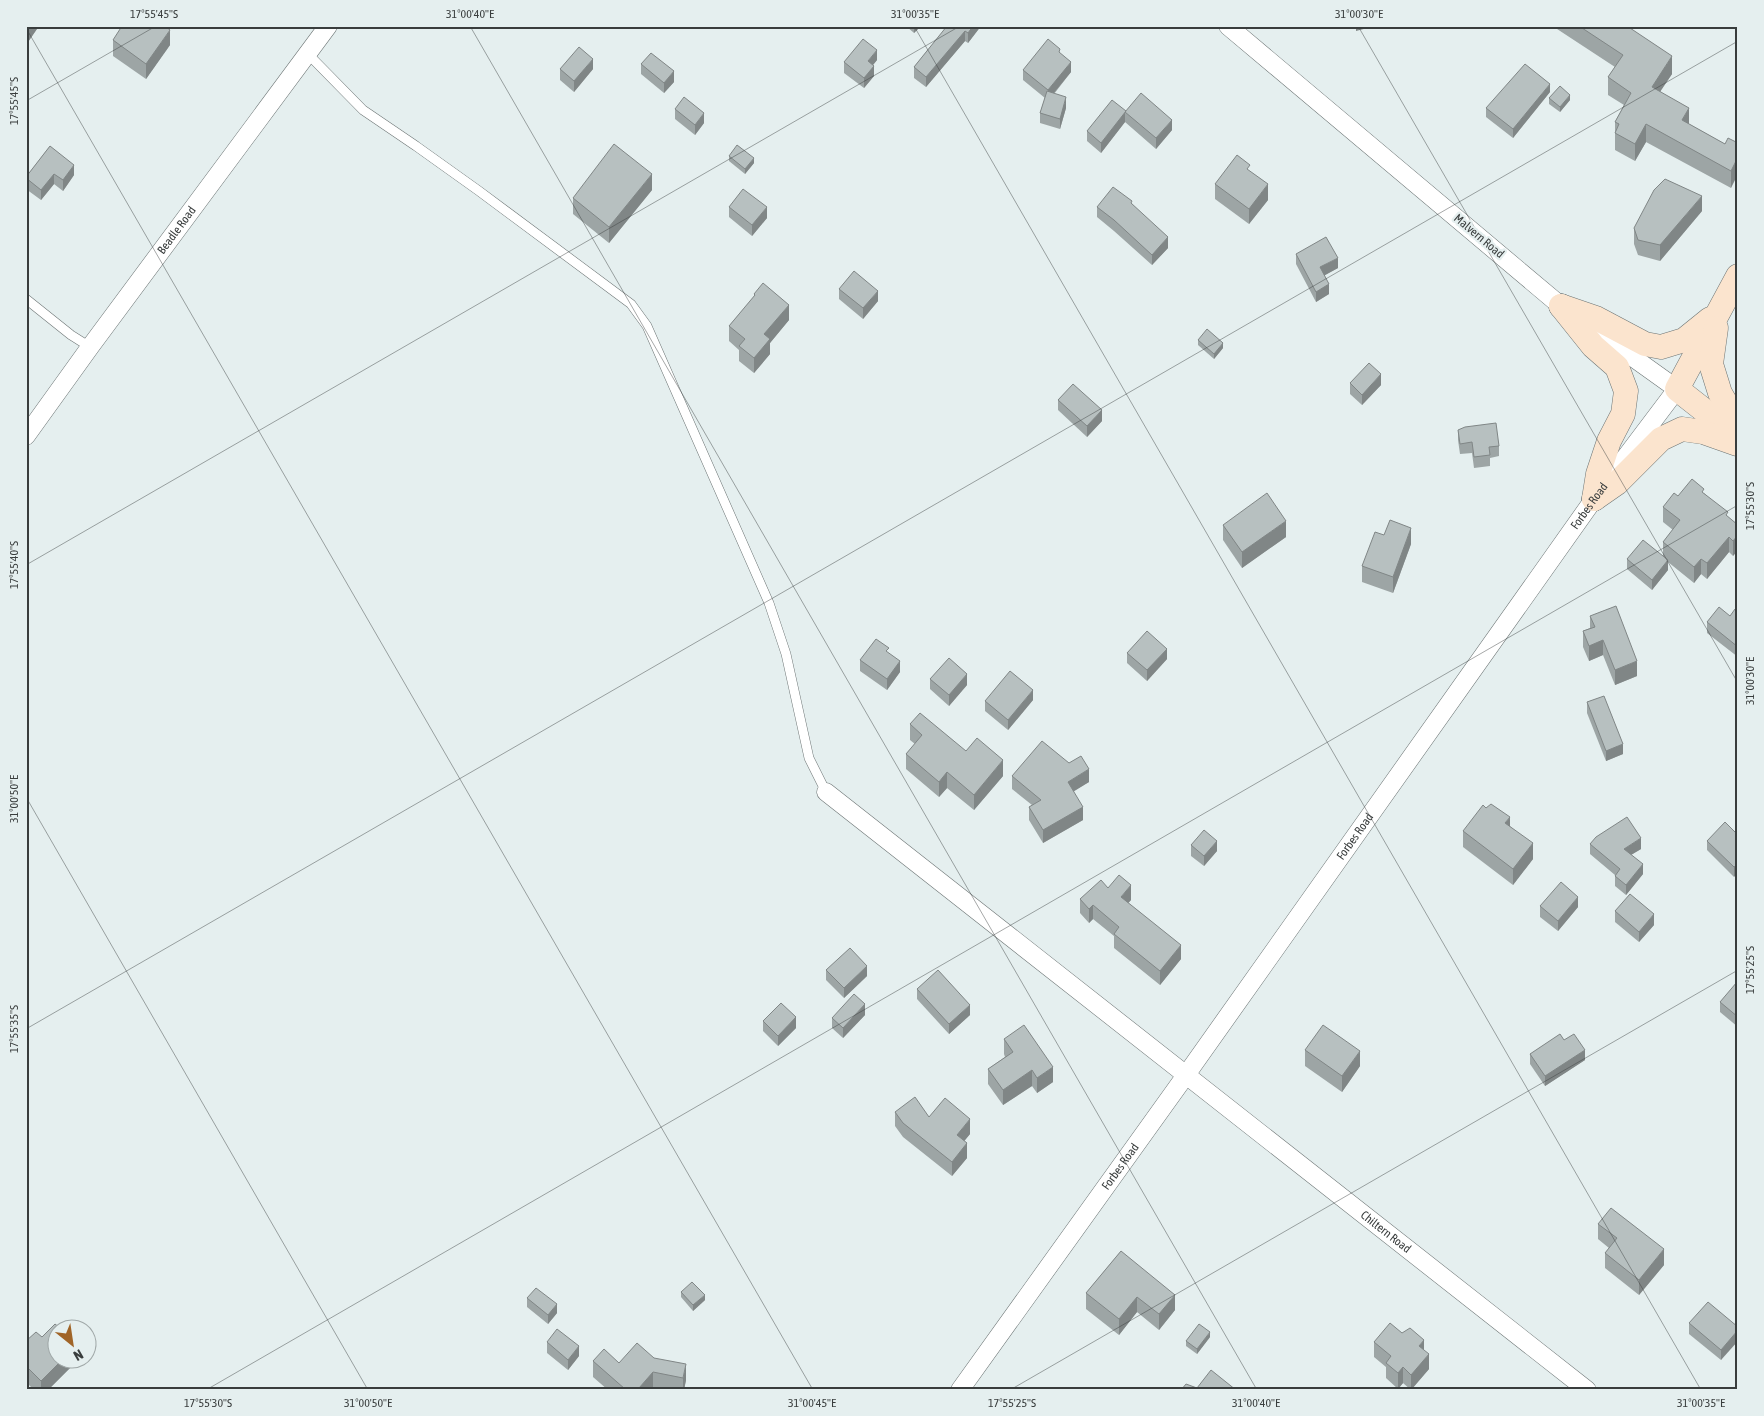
<svg xmlns="http://www.w3.org/2000/svg" width="1764" height="1416" font-family="'Asap Condensed',sans-serif">
	<style>
		.lines { fill: none; stroke-linecap: round; stroke-linejoin: round }
		.service-casing { stroke: #6c7474; stroke-width: 10 }
		.minor-casing { stroke: #6c7474; stroke-width: 19 }
		.secondary-casing { stroke: #6c7474; stroke-width: 25 }
		.service { stroke: #fff; stroke-width: 9 }
		.minor { stroke: #fff; stroke-width: 18 }
		.secondary { stroke: #fbe4ce; stroke-width: 24 }
		.wall { fill: #9da5a5 }
		.shaded-wall { fill: #808686 }
		.building { fill: #b7c0c0; stroke: #808686 }
		.ticks { fill: none; stroke: #393d3d; stroke-width: 1; stroke-opacity: 0.45 }
		.labels { text-anchor: middle; stroke-width: 4.5; stroke-linejoin: round; paint-order: stroke }
		.street-label { font-size: 12px; fill: #393d3d; stroke: #e5efef }
		.neatline { fill: none; stroke: #393d3d; stroke-width: 2 }
		.ticks-label { font-size: 12px; text-anchor: middle; fill: #393d3d }
	</style>
	<rect width="100%" height="100%" fill="#e5efef"/>
	<g class="lines">
		<g class="service-casing">
			<g id="service">
				<path d="M308,54L363,110L416,146L479,191L631,304L647,326L769,603L786,654L809,758L826,792"/>
				<path d="M26,299L71,335L90,347"/>
			</g>
		</g>
		<g class="minor-casing">
			<g id="minor">
				<path id="s1" d="M26,436L90,347L328,26"/>
				<path id="s2" d="M826,792L1587,1390"/>
				<path id="s3" d="M960,1390L1186,1075L1594,499L1677,389L1561,306L1228,26"/>
			</g>
		</g>
		<g class="secondary-casing">
			<g id="secondary">
				<path d="M1738,276L1677,389L1738,437"/>
				<path d="M1561,306L1593,346L1617,367L1626,391L1623,414L1609,441L1598,474L1594,499"/>
				<path d="M1561,306L1596,318L1645,344L1661,347L1684,340L1710,319"/>
				<path d="M1716,328L1711,364L1720,393L1738,424"/>
				<path d="M1594,499L1617,483L1661,439L1682,429L1703,432L1737,444"/>
			</g>
		</g>
		<use href="#service" class="service"/>
		<use href="#minor" class="minor"/>
		<use href="#secondary" class="secondary"/>
	</g>
	<g class="wall">
		<path d="M26,26H39L28,42L26,41Z"/>
		<path d="M906,26H921L914,33Z"/>
		<path d="M946,26H981L968,43L965,41L926,87L914,78V67L947,27Z"/>
		<path d="M1554,26H1627L1672,74L1660,91L1689,124L1725,144L1738,143L1731,188L1646,142L1635,161L1615,150V122L1624,105L1608,95V77L1615,67L1554,27Z"/>
		<path d="M113,40L170,45L146,79L113,56Z"/>
		<path d="M1060,54L1071,72L1054,94L1066,108L1060,129L1040,123V113L1045,98L1023,80V70Z"/>
		<path d="M877,60L873,65L874,76L864,88L844,73V62Z"/>
		<path d="M641,64L674,82L664,93L641,74Z"/>
		<path d="M560,69H593L574,92L560,80Z"/>
		<path d="M1550,92L1513,138L1486,117V108Z"/>
		<path d="M1549,98L1570,100L1560,112L1549,104Z"/>
		<path d="M675,109L704,123L695,135L675,119Z"/>
		<path d="M1126,111L1172,130L1156,149L1125,122L1101,153L1087,141V131Z"/>
		<path d="M50,146L74,175L63,191L54,184L41,200L26,189V177Z"/>
		<path d="M729,156L754,163L745,174L729,161Z"/>
		<path d="M1215,184L1268,200L1249,224L1215,199Z"/>
		<path d="M652,190L609,243L573,214V198Z"/>
		<path d="M1132,204L1168,248L1152,265L1114,231L1097,217V207Z"/>
		<path d="M729,207L767,218L752,236L729,217Z"/>
		<path d="M1702,211L1660,261L1638,255L1634,244V228Z"/>
		<path d="M1296,254L1338,268L1324,275L1329,294L1316,302L1296,264Z"/>
		<path d="M839,289L878,301L863,319L839,299Z"/>
		<path d="M754,294L789,320L770,343V354L754,373L739,361V350L729,341V326L754,297Z"/>
		<path d="M1198,340L1223,348L1214,359L1198,345Z"/>
		<path d="M1350,383L1381,385L1362,405L1350,394Z"/>
		<path d="M1058,400L1102,421L1087,437L1058,410Z"/>
		<path d="M1458,430L1499,446V456L1490,458V466L1474,468L1472,453L1460,454L1458,440Z"/>
		<path d="M1704,493L1728,517L1738,525V550L1733,556L1729,552L1707,579L1701,574L1694,583L1668,562V570L1652,590L1627,569V559L1663,556V542L1673,530L1663,522V507L1678,496Z"/>
		<path d="M1223,525L1286,537L1242,568L1223,540Z"/>
		<path d="M1384,535L1411,544L1393,593L1362,582V566Z"/>
		<path d="M1738,611V657L1707,633V622L1730,616Z"/>
		<path d="M1590,616L1637,676L1615,685L1603,655L1589,661L1583,647V631L1590,628Z"/>
		<path d="M889,653L900,672L887,690L860,671V660Z"/>
		<path d="M1127,653L1167,659L1147,681L1127,663Z"/>
		<path d="M930,679L967,685L949,706L930,689Z"/>
		<path d="M1033,700L1008,730L985,711V701Z"/>
		<path d="M1587,702L1623,754L1606,761L1587,713Z"/>
		<path d="M910,724L966,751L1003,776L974,810L947,788L939,797L906,769V754L915,744L910,740Z"/>
		<path d="M1012,776L1089,782L1073,791L1083,820L1043,843L1029,820V807L1032,805L1012,789Z"/>
		<path d="M1510,826L1533,859L1513,885L1463,847V831Z"/>
		<path d="M1738,835L1734,877L1707,850V841Z"/>
		<path d="M1590,844L1641,849L1631,855L1643,874L1626,895L1615,886V875L1590,854Z"/>
		<path d="M1191,845L1217,851L1204,866L1191,856Z"/>
		<path d="M1108,888L1131,900L1128,903L1181,959L1160,985L1114,948V936L1093,919L1089,923L1080,913V899Z"/>
		<path d="M1540,906L1578,907L1558,931L1540,917Z"/>
		<path d="M1615,911L1654,925L1639,942L1615,922Z"/>
		<path d="M826,970L867,976L844,998L826,980Z"/>
		<path d="M1738,983V1027L1720,1012V1002Z"/>
		<path d="M917,989L970,1015L949,1034L917,999Z"/>
		<path d="M865,1015L843,1038L832,1028V1018Z"/>
		<path d="M763,1021L796,1028L778,1046L763,1031Z"/>
		<path d="M1004,1039L1053,1082L1037,1093L1032,1086L1003,1105L988,1084V1069L1005,1057L1004,1054Z"/>
		<path d="M1564,1040L1585,1060L1545,1086L1530,1064V1054Z"/>
		<path d="M1305,1050L1360,1066L1342,1092L1305,1066Z"/>
		<path d="M895,1112L929,1117L970,1134L964,1141L967,1158L952,1176L903,1137L895,1126Z"/>
		<path d="M1598,1224L1664,1265L1639,1295L1605,1268V1253L1609,1248L1598,1239Z"/>
		<path d="M1121,1251L1175,1310L1159,1330L1137,1312L1119,1335L1086,1309V1293Z"/>
		<path d="M681,1292L705,1300L693,1311L681,1297Z"/>
		<path d="M527,1298L557,1313L548,1324L527,1307Z"/>
		<path d="M1689,1323L1738,1327L1721,1360L1689,1334Z"/>
		<path d="M42,1337L77,1358V1361L48,1390H34L26,1382V1341Z"/>
		<path d="M1210,1337L1197,1354L1186,1346V1341Z"/>
		<path d="M547,1342L579,1356L568,1370L547,1353Z"/>
		<path d="M1374,1342L1424,1350L1429,1369L1411,1390L1403,1383L1398,1389L1386,1378V1367L1374,1357Z"/>
		<path d="M654,1358L686,1380L684,1390H664L653,1388L651,1390H608L593,1377V1361L619,1363Z"/>
	</g>
	<g class="shaded-wall">
		<path d="M28,26H39L28,42Z"/>
		<path d="M914,26H921L914,33Z"/>
		<path d="M973,26H981L968,43V33Z"/>
		<path d="M1356,26H1375L1356,31Z"/>
		<path d="M170,30V45L146,79V64Z"/>
		<path d="M965,31V41L926,87V77Z"/>
		<path d="M877,50V60L868,71V61Z"/>
		<path d="M1672,56V74L1652,104V87Z"/>
		<path d="M593,59V69L574,92V81Z"/>
		<path d="M1071,62V72L1048,100V90Z"/>
		<path d="M874,66V76L864,88V78Z"/>
		<path d="M674,71V82L664,93V83Z"/>
		<path d="M1550,84V92L1513,138V129Z"/>
		<path d="M1570,95V100L1560,112V107Z"/>
		<path d="M1066,97V108L1060,129V119Z"/>
		<path d="M1689,108V125L1682,120Z"/>
		<path d="M1125,112V122L1101,153V143Z"/>
		<path d="M704,113V123L695,135V125Z"/>
		<path d="M1172,120V130L1156,149V138Z"/>
		<path d="M1646,124V142L1635,161V144Z"/>
		<path d="M1738,157V174L1731,188V171Z"/>
		<path d="M754,158V163L745,174V169Z"/>
		<path d="M74,165V175L63,191V180Z"/>
		<path d="M54,174V184L41,200V190Z"/>
		<path d="M652,174V190L609,243V227Z"/>
		<path d="M1268,184V200L1249,224V209Z"/>
		<path d="M1702,196V211L1660,261V245Z"/>
		<path d="M767,207V218L752,236V225Z"/>
		<path d="M1168,237V248L1152,265V255Z"/>
		<path d="M1338,258V268L1320,278V267Z"/>
		<path d="M1329,284V294L1316,302V292Z"/>
		<path d="M878,291V301L863,319V308Z"/>
		<path d="M789,305V320L770,343V354L754,373V358L764,334Z"/>
		<path d="M1223,343V348L1214,359V354Z"/>
		<path d="M1381,374V385L1362,405V395Z"/>
		<path d="M1102,410V421L1087,437V426Z"/>
		<path d="M1286,521V537L1242,568V552Z"/>
		<path d="M1411,528V544L1393,593V577Z"/>
		<path d="M1738,535V550L1733,556V541Z"/>
		<path d="M1729,537V552L1707,579V563Z"/>
		<path d="M1701,559V574L1694,583V567Z"/>
		<path d="M1668,560V570L1652,590V580Z"/>
		<path d="M1603,640V655L1589,661V646Z"/>
		<path d="M1167,649V659L1147,681V670Z"/>
		<path d="M900,661V672L887,690V679Z"/>
		<path d="M1637,661V676L1615,685V670Z"/>
		<path d="M967,674V685L949,706V695Z"/>
		<path d="M1033,690V700L1008,730V720Z"/>
		<path d="M1623,744V754L1606,761V751Z"/>
		<path d="M1003,760V776L974,810V795Z"/>
		<path d="M1089,769V782L1068,795V782Z"/>
		<path d="M947,772V788L939,797V782Z"/>
		<path d="M1083,807V820L1043,843V830Z"/>
		<path d="M1510,817V833L1505,823Z"/>
		<path d="M1641,838V849L1624,859V849Z"/>
		<path d="M1217,841V851L1204,866V856Z"/>
		<path d="M1533,843V859L1513,885V869Z"/>
		<path d="M1643,864V874L1626,895V885Z"/>
		<path d="M1738,864V873L1734,877V867Z"/>
		<rect x="26" y="877" width="1" height="15"/>
		<path d="M1131,885V900L1121,911V897Z"/>
		<path d="M1578,897V907L1558,931V921Z"/>
		<path d="M1093,905V919L1089,923V909Z"/>
		<path d="M1654,914V925L1639,942V932Z"/>
		<path d="M1181,945V959L1160,985V971Z"/>
		<path d="M867,966V976L844,998V988Z"/>
		<path d="M865,1004V1015L843,1038V1028Z"/>
		<path d="M970,1005V1015L949,1034V1024Z"/>
		<path d="M796,1017V1028L778,1046V1036Z"/>
		<path d="M1585,1050V1060L1545,1086V1076Z"/>
		<path d="M1360,1051V1066L1342,1092V1076Z"/>
		<path d="M1053,1067V1082L1037,1093V1078Z"/>
		<path d="M1032,1070V1086L1003,1105V1090Z"/>
		<path d="M970,1119V1134L957,1150V1135Z"/>
		<path d="M967,1143V1158L952,1176V1162Z"/>
		<path d="M1664,1249V1265L1639,1295V1280Z"/>
		<path d="M705,1295V1300L693,1311V1305Z"/>
		<path d="M1175,1295V1310L1159,1330V1314Z"/>
		<path d="M1137,1297V1312L1119,1335V1319Z"/>
		<path d="M557,1304V1313L548,1324V1315Z"/>
		<path d="M1738,1330V1341L1721,1360V1350Z"/>
		<path d="M1210,1332V1337L1197,1354V1349Z"/>
		<path d="M1424,1340V1355L1419,1346Z"/>
		<path d="M579,1346V1356L568,1370V1360Z"/>
		<path d="M1429,1354V1369L1411,1390V1375Z"/>
		<path d="M64,1358H77V1361L48,1390H41V1381Z"/>
		<path d="M686,1364V1380L684,1390H683V1378Z"/>
		<path d="M1403,1367V1383L1398,1389V1373Z"/>
		<path d="M653,1372V1388L651,1390H639V1388Z"/>
	</g>
	<g class="building">
		<path d="M122,26H165L170,30L146,64L113,40Z"/>
		<path d="M947,26H973L968,33L965,31L926,77L914,67Z"/>
		<path d="M1579,26H1627L1672,56L1652,87L1689,108L1682,120L1725,144L1728,138L1738,143V157L1731,171L1646,124L1635,144L1615,133L1619,124L1615,122L1631,93L1608,77L1623,55Z"/>
		<path d="M863,39L877,50L868,61L874,66L864,78L844,62Z"/>
		<path d="M1048,39L1060,49L1059,52L1071,62L1048,90L1023,70Z"/>
		<path d="M579,47L593,59L574,81L560,69Z"/>
		<path d="M651,53L674,71L664,83L641,64Z"/>
		<path d="M1525,64L1550,84L1513,129L1486,108Z"/>
		<path d="M1560,86L1570,95L1560,107L1549,98Z"/>
		<path d="M1047,91L1066,97L1060,119L1040,113Z"/>
		<path d="M1141,93L1172,120L1156,138L1125,112Z"/>
		<path d="M684,97L704,113L695,125L675,109Z"/>
		<path d="M1112,100L1126,111L1101,143L1087,131Z"/>
		<path d="M614,144L652,174L609,227L573,198Z"/>
		<path d="M737,145L754,158L745,169L729,156Z"/>
		<path d="M50,146L74,165L63,180L54,174L41,190L26,178V177Z"/>
		<path d="M1237,155L1250,165L1247,169L1268,184L1249,209L1215,184Z"/>
		<path d="M1665,179L1702,196L1660,245L1638,240L1634,228L1654,190Z"/>
		<path d="M1113,187L1132,201L1131,203L1168,237L1152,255L1114,220L1097,207Z"/>
		<path d="M743,189L767,207L752,225L729,207Z"/>
		<path d="M1326,237L1338,258L1320,267L1329,284L1316,292L1296,254Z"/>
		<path d="M854,271L878,291L863,308L839,289Z"/>
		<path d="M763,283L789,305L764,334L770,339L754,358L739,346L745,339L729,326L755,295L754,294Z"/>
		<path d="M1207,329L1223,343L1214,354L1198,340Z"/>
		<path d="M1369,363L1381,374L1362,395L1350,383Z"/>
		<path d="M1073,384L1102,410L1087,426L1058,400Z"/>
		<path d="M1496,423L1499,446L1489,447L1490,455L1474,457L1472,442L1460,444L1458,430L1465,427Z"/>
		<path d="M1692,479L1704,489L1702,492L1728,512L1726,515L1738,525V535L1733,541L1729,537L1707,563L1701,559L1694,567L1663,542L1680,520L1663,507L1674,493L1678,496Z"/>
		<path d="M1267,493L1286,521L1242,552L1223,525Z"/>
		<path d="M1390,520L1411,528L1393,577L1362,566L1375,532L1384,535Z"/>
		<path d="M1643,540L1668,560L1652,580L1627,559Z"/>
		<path d="M1616,606L1637,661L1615,670L1603,640L1589,646L1583,631L1595,627L1590,616Z"/>
		<path d="M1719,607L1730,616L1735,609L1738,611V647L1707,622Z"/>
		<path d="M1147,631L1167,649L1147,670L1127,653Z"/>
		<path d="M876,639L889,648L886,651L900,661L887,679L860,660Z"/>
		<path d="M949,658L967,674L949,695L930,679Z"/>
		<path d="M1010,671L1033,690L1008,720L985,701Z"/>
		<path d="M1604,696L1623,744L1606,751L1587,702Z"/>
		<path d="M920,713L966,751L977,738L1003,760L974,795L947,772L939,782L906,754L922,735L910,724Z"/>
		<path d="M1042,741L1069,763L1081,756L1089,769L1068,782L1083,807L1043,830L1029,807L1041,800L1012,776Z"/>
		<path d="M1491,804L1510,817L1505,823L1533,843L1513,869L1463,831L1483,805L1486,808Z"/>
		<path d="M1627,817L1641,838L1624,849L1643,864L1626,885L1615,876L1620,869L1590,844L1596,837Z"/>
		<path d="M1725,822L1738,835V864L1734,867L1707,841Z"/>
		<path d="M1204,830L1217,841L1204,856L1191,845Z"/>
		<path d="M1119,875L1131,885L1121,897L1181,945L1160,971L1114,934L1119,927L1093,905L1089,909L1080,899L1101,880L1108,888Z"/>
		<path d="M1561,882L1578,897L1558,921L1540,906Z"/>
		<path d="M1630,894L1654,914L1639,932L1615,911Z"/>
		<path d="M850,948L867,966L844,988L826,970Z"/>
		<path d="M938,970L970,1005L949,1024L917,989Z"/>
		<path d="M1737,982L1738,983V1017L1720,1002Z"/>
		<path d="M854,994L865,1004L843,1028L832,1018Z"/>
		<path d="M781,1003L796,1017L778,1036L763,1021Z"/>
		<path d="M1024,1025L1053,1067L1037,1078L1032,1070L1003,1090L988,1069L1013,1052L1004,1039Z"/>
		<path d="M1323,1025L1360,1051L1342,1076L1305,1050Z"/>
		<path d="M1560,1034L1564,1040L1574,1034L1585,1050L1545,1076L1530,1054Z"/>
		<path d="M915,1097L929,1117L945,1098L970,1119L957,1135L967,1143L952,1162L903,1123L895,1112Z"/>
		<path d="M1611,1208L1664,1249L1639,1280L1605,1253L1617,1238L1598,1224Z"/>
		<path d="M1121,1251L1175,1295L1159,1314L1137,1297L1119,1319L1086,1293Z"/>
		<path d="M692,1282L705,1295L693,1305L681,1292Z"/>
		<path d="M536,1288L557,1304L548,1315L527,1298Z"/>
		<path d="M1708,1302L1738,1327V1330L1721,1350L1689,1323Z"/>
		<path d="M1390,1323L1402,1333L1410,1328L1424,1340L1419,1346L1429,1354L1411,1375L1403,1367L1398,1373L1386,1363L1391,1356L1374,1342Z"/>
		<path d="M55,1324L60,1328H58V1358H64L41,1381L26,1366V1341L36,1332L42,1337Z"/>
		<path d="M1199,1324L1210,1332L1197,1349L1186,1341Z"/>
		<path d="M557,1329L579,1346L568,1360L547,1342Z"/>
		<path d="M637,1343L654,1358L686,1364L683,1378L653,1372L639,1388L625,1389L593,1361L604,1349L619,1363Z"/>
		<path d="M1211,1370L1236,1390H1181L1186,1384L1197,1388Z"/>
	</g>
	<path class="ticks" d="M470,26L1257,1390M914,26L1701,1390M1358,26L1738,683M26,28L813,1390M26,101L156,26M26,565L960,26M26,797L368,1390M26,1029L1738,41M206,1390L1738,505M1010,1390L1738,970"/>
	<g class="labels">
		<g class="street-label">
			<text dy="4" stroke="none"><textPath href="#s1" startOffset="255">Beadle Road</textPath></text>
			<text transform="translate(1479 236) rotate(40)" y="4">Malvern Road</text>
			<text dy="4" stroke="none"><textPath href="#s3" startOffset="1085">Forbes Road</textPath></text>
			<text dy="4" stroke="none"><textPath href="#s3" startOffset="680">Forbes Road</textPath></text>
			<text dy="4" stroke="none"><textPath href="#s3" startOffset="275">Forbes Road</textPath></text>
			<text dy="4" stroke="none"><textPath href="#s2" startOffset="712">Chiltern Road</textPath></text>
		</g>
	</g>
	<rect width="1764" height="1416" fill="none" stroke="#e5efef" stroke-width="55"/>
	<g transform="translate(72 1344) rotate(150)"><circle r="24" fill="#e5efef" stroke="#a0a8a8"/>
	<path d="M0-4L9 19L0 12L-9 19Z" fill="#a06427"/>
	<text y="-8" font-size="14" font-weight="bold" text-anchor="middle" fill="#393d3d">N</text>
	</g>
	<rect x="28" y="28" width="1708" height="1360" class="neatline"/>
	<g class="ticks-label">
		<text x="154" y="18">17°55'45"S</text>
		<text x="470" y="18">31°00'40"E</text>
		<text x="915" y="18">31°00'35"E</text>
		<text x="1359" y="18">31°00'30"E</text>
		<text transform="translate(14 101) rotate(-90)" y="4">17°55'45"S</text>
		<text transform="translate(1750 506) rotate(-90)" y="4">17°55'30"S</text>
		<text transform="translate(14 565) rotate(-90)" y="4">17°55'40"S</text>
		<text transform="translate(1750 681) rotate(-90)" y="4">31°00'30"E</text>
		<text transform="translate(14 799) rotate(-90)" y="4">31°00'50"E</text>
		<text transform="translate(1750 970) rotate(-90)" y="4">17°55'25"S</text>
		<text transform="translate(14 1029) rotate(-90)" y="4">17°55'35"S</text>
		<text x="208" y="1407">17°55'30"S</text>
		<text x="368" y="1407">31°00'50"E</text>
		<text x="812" y="1407">31°00'45"E</text>
		<text x="1012" y="1407">17°55'25"S</text>
		<text x="1256" y="1407">31°00'40"E</text>
		<text x="1701" y="1407">31°00'35"E</text>
	</g>
</svg>
